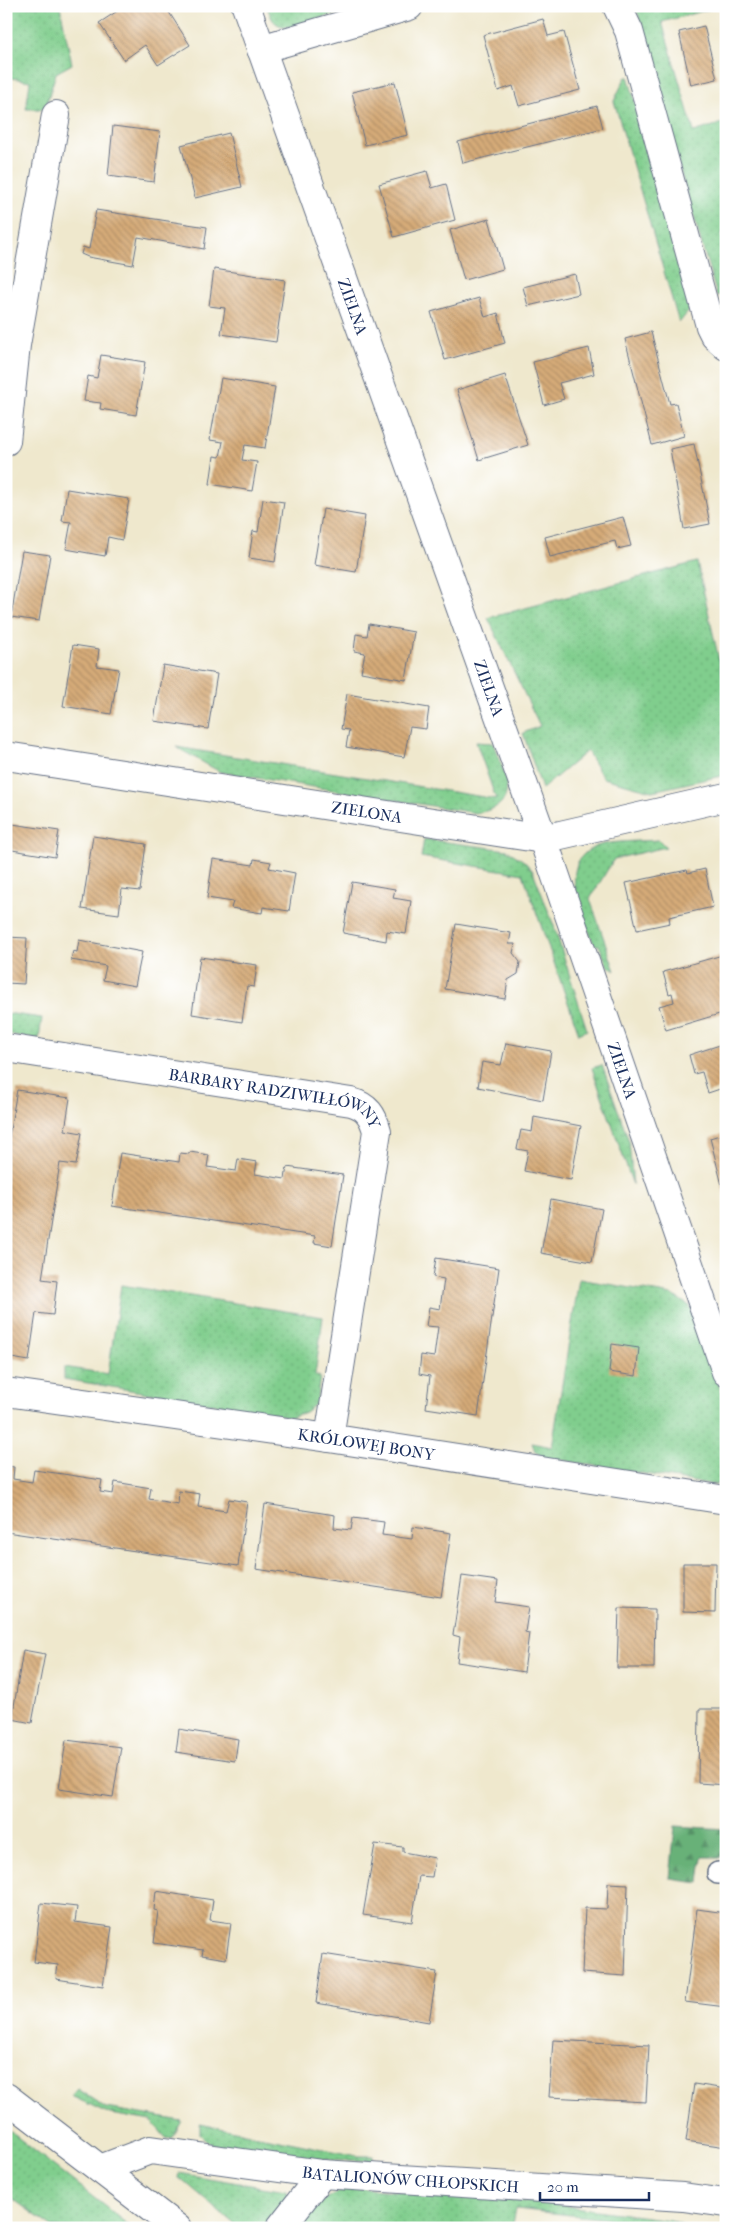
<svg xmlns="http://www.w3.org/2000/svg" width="732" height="2234" font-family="'IM FELL French Canon',serif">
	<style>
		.grass { fill: url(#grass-dots); stroke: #4e7e76 }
		.forest { fill: url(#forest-firs); stroke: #42706b }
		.building { fill: url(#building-back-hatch) }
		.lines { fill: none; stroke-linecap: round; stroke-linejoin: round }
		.lane-casing { stroke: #657085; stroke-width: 24 }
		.street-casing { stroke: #657085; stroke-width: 30 }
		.secondary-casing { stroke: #657085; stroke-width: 30 }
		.lane { stroke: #fff; stroke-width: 21 }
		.street { stroke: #fff; stroke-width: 28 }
		.secondary { stroke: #fff; stroke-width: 28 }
		.labels { text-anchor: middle; stroke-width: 4; stroke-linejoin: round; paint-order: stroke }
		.street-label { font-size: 16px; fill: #1b2f5e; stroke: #fff }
	</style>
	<defs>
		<pattern id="grass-dots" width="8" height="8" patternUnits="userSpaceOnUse" patternTransform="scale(1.25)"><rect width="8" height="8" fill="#80ce8d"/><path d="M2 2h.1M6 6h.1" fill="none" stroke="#6eb17c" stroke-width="1.8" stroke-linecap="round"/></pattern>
		<pattern id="forest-firs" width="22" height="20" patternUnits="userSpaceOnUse" patternTransform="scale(1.25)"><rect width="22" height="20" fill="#68b178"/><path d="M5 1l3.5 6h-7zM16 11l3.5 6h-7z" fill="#559066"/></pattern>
		<pattern id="building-back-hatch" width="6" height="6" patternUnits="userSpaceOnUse" patternTransform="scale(1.25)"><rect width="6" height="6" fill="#d6ab78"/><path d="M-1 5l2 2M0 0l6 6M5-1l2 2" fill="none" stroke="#ad8c66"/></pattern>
	</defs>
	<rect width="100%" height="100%" fill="#fff"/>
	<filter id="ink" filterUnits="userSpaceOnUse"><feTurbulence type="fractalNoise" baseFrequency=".02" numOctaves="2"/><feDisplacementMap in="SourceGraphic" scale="10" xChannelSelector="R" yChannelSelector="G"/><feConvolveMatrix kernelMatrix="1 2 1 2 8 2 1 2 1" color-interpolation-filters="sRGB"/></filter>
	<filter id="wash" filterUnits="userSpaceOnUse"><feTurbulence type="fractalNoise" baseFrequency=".0096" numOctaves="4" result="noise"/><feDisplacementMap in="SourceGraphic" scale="20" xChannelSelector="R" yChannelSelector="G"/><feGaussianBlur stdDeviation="1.12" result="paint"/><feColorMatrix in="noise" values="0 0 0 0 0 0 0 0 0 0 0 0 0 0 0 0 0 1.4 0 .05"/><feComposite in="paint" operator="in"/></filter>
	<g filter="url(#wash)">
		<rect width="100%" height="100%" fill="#efe8cd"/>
		<g class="grass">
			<path d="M6,6H60L72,64L56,73L45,109H26L30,81L6,77Z"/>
			<path d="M267,6H363L290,27C274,26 272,21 267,6Z"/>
			<path d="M633,6H721L662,22L694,132L726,122V232L721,234L726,249V293L717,296L653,78L638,14Z"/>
			<path d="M628,76L693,306L679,323L614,101L625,78Z"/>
			<path d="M697,562L726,691V775L652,791L603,778L587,751L542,789L523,733L540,726L488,618Z"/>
			<path d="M476,742L493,743C504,774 524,806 476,813L220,772L176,747L496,799Z"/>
			<path d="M424,839L507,850L524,861L533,871L554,926L587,1030L579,1034L523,874L421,857Z"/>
			<path d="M659,840L666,847L614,859L590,899L615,971L607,965L599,945H594C584,915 554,863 597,846C610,841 644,841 659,840Z"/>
			<path d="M6,1013L42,1018L39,1039L6,1034Z"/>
			<path d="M602,1065L629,1141L633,1185L592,1068Z"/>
			<path d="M579,1279L672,1295L690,1306L726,1404V1480L714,1485L542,1457L535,1451L532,1443L552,1447Z"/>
			<path d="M121,1285L323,1317L315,1375L320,1377L316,1404L305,1412L291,1417L64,1379V1367L108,1374Z"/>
			<path d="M77,2089L106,2108L182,2121L172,2139L166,2138L151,2121L110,2114L71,2096Z"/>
			<path d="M200,2124L358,2156H373V2161L273,2157L211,2145L200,2134Z"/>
			<path d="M6,2131L11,2132L132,2228H53L6,2194Z"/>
			<path d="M179,2173L286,2191L287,2197L267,2228H239L178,2176Z"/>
			<path d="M356,2188L544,2203L670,2220L689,2228L516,2209L512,2228H298C317,2203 325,2194 356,2188Z"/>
		</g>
		<path class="forest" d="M675,1826L726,1829V1857H702L699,1883L670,1879Z"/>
		<g id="blocks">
			<g class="building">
				<path d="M121,6H165L190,45L158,65L145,45L124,60L99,23L122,8Z"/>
				<path d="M543,19L548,36L564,32L580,90L519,106L513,86L498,91L483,35Z"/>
				<path d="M704,26L717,79L691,85L679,32Z"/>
				<path d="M395,82L408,135L365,145L352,92Z"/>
				<path d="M597,106L603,128L463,163L458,142Z"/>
				<path d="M113,126L160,132L154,182L108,176Z"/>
				<path d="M229,133L242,187L195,198L181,145Z"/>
				<path d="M427,171L432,188L446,184L455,220L394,237L379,184Z"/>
				<path d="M96,210L207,227L204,249L138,237L133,265L88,257L81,254L83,247L89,249Z"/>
				<path d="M489,219L503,269L464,280L450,230Z"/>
				<path d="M214,269L285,280L276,342L221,334L225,308L209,306Z"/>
				<path d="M575,274L579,294L528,306L523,287Z"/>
				<path d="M479,298L485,317L498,313L505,343L445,360L431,312Z"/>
				<path d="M651,332L670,404L676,403L684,436L652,445L625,339Z"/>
				<path d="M589,348L594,374L559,383L564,399L544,405L533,362Z"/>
				<path d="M101,355L145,362L136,415L100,409L101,403L84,401L88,376L97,378Z"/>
				<path d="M505,375L528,445L479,460L457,390Z"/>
				<path d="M221,378L275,387L265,448L245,445L242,460L257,462L252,491L210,484L214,456L220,457L223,442L210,440Z"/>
				<path d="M694,444L710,524L684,529L670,449Z"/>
				<path d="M67,489L129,499L122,540L108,537L105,556L66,549L71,522L62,521Z"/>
				<path d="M263,499L284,502L275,562L249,558L253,531L258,532Z"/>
				<path d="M323,509L365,516L356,572L314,565Z"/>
				<path d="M623,517L631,546L617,549L615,541L550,557L545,537Z"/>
				<path d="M22,551L50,555L39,621L11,617Z"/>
				<path d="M369,624L414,632L406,680L361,672L365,653L354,651L356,634L367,636Z"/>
				<path d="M73,645L99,649L97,666L119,669L111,714L63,706Z"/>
				<path d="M163,665L217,674L208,729L154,721Z"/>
				<path d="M347,694L429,708L426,729L410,727L404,757L346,747L349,730L341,729Z"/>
				<path d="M6,823L59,831L55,857L6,849Z"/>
				<path d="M93,836L146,844L140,891L122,889L119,914L82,909Z"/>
				<path d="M213,859L253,865L254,859L271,862L269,868L295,873L289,911L263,907L262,913L231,908L233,902L207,898Z"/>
				<path d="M705,869L713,907L669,917L670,923L637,930L626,883L687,870L688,873Z"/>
				<path d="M352,882L395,889L393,898L411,901L406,934L387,931L386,941L343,933Z"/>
				<path d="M456,924L511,933L509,944H515L513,953L520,962L518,974L508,980L505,999L445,989Z"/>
				<path d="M6,937L27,938L24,984L6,983Z"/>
				<path d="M79,940L142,952L135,986L103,980L106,966L71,960L73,951L77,952Z"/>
				<path d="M726,954V1012L666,1030L659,1006L674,1002L672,993L669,994L663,972Z"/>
				<path d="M200,957L257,965L254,987L247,986L242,1022L192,1014Z"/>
				<path d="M506,1043L551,1051L543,1100L478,1087L482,1062L501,1065Z"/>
				<path d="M726,1043V1087L708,1093L702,1072L694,1074L689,1055Z"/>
				<path d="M17,1090L70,1098L65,1130L82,1133L76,1165L60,1163L42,1279L57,1281L53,1315L36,1313L29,1361L6,1357V1153Z"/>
				<path d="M534,1117L581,1126L571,1180L524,1171L528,1151L517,1149L521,1130L532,1132Z"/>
				<path d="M726,1133V1197H725L710,1138Z"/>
				<path d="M190,1152L209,1155L207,1167L236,1171L238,1159L257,1162L255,1174L285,1179L287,1167L343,1175L332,1246L314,1243L315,1236L112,1206L120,1153L179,1162L180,1153L189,1154Z"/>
				<path d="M551,1199L602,1209L592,1262L541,1253Z"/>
				<path d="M436,1258L499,1268L478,1416L426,1408L430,1376L419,1374L421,1355L434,1357L438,1327L426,1326L429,1307L440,1309L444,1279L433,1277Z"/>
				<path d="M612,1344L639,1348L636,1376L609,1372Z"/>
				<path d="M6,1466L14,1467L13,1479L32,1482L34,1470L63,1474L102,1480L100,1492L113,1494L115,1482L151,1488L149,1499L178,1504L179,1491L200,1494L198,1507L226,1511L229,1499L247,1502L238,1566L6,1532Z"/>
				<path d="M265,1504L335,1515L334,1528L351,1530L353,1518L384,1522L382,1535L412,1539L413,1527L451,1533L441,1597L256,1569Z"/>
				<path d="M683,1563H716L715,1613L683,1612Z"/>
				<path d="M462,1576L498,1581L495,1602L529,1607L525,1632L529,1633L524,1672L457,1662L460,1637L453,1635Z"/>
				<path d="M619,1608L655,1609L654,1668H617Z"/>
				<path d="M23,1650L45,1654L32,1723L12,1719Z"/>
				<path d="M699,1709H726V1785L698,1783Z"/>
				<path d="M179,1729L238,1739L235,1761L176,1752Z"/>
				<path d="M66,1740L121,1747L113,1797L59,1789Z"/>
				<path d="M375,1844L403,1847V1852L435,1858L432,1877L419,1876L412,1922L363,1915Z"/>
				<path d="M608,1883L628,1884L625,1976L582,1973L585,1908L607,1909Z"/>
				<path d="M156,1891L213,1900L210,1920L231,1923L226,1959L202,1955L203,1950L154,1943L158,1911L154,1910Z"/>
				<path d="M41,1903L77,1907L75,1922L112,1927L103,1986L56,1979L58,1965L34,1962Z"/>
				<path d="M697,1909L726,1913V2007L685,2002Z"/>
				<path d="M323,1954L437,1972L429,2022L316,2003Z"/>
				<path d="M553,2040L649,2045L646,2102L549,2097Z"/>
				<path d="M694,2084L726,2089V2147L686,2141Z"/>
			</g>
		</g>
	</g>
	<g filter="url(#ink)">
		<use href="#blocks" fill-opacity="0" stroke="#657085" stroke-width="1"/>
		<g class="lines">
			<g class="lane-casing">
				<path id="lane" d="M718,1873H726"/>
			</g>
			<g class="street-casing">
				<g id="street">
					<path id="s1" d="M246,6L543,839L726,1372"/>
					<path d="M617,6L629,31L710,326L715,336L726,346"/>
					<path d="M261,49L409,6"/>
					<path d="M6,441L16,345L56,115"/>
					<path id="s2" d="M6,756L543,839L726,797"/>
					<path id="s3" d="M6,1048L351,1102C367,1106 373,1116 377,1131L329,1438"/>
					<path id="s4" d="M6,1392L329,1438L726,1500"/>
					<path id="s5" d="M100,2169L150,2150L322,2174L683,2197L726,2203"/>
					<path d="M280,2228L322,2174"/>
				</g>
			</g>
			<g class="secondary-casing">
				<path id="secondary" d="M6,2097L177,2228"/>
			</g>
			<use href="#lane" class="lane"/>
			<use href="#street" class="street"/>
			<use href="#secondary" class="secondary"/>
		</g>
	</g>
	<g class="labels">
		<g class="street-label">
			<text dy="6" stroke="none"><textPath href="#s1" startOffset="319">ZIELNA</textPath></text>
			<text dy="6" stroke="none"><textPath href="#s1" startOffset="724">ZIELNA</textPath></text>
			<text dy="6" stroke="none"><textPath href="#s2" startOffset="365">ZIELONA</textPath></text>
			<text dy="6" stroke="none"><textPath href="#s1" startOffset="1129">ZIELNA</textPath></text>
			<text dy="6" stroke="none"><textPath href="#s3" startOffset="276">BARBARY RADZIWIŁŁÓWNY</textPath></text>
			<text dy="6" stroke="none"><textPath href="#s4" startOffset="364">KRÓLOWEJ BONY</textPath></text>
			<text dy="6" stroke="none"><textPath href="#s5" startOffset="316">BATALIONÓW CHŁOPSKICH</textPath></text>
		</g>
	</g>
	<rect width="732" height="2234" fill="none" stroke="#fff" stroke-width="25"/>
	<path d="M540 2192v8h109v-8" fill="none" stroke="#1b2f5e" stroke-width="2.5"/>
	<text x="547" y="2192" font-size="15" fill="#1b2f5e" stroke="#ffffff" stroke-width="4" paint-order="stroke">20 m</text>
</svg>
